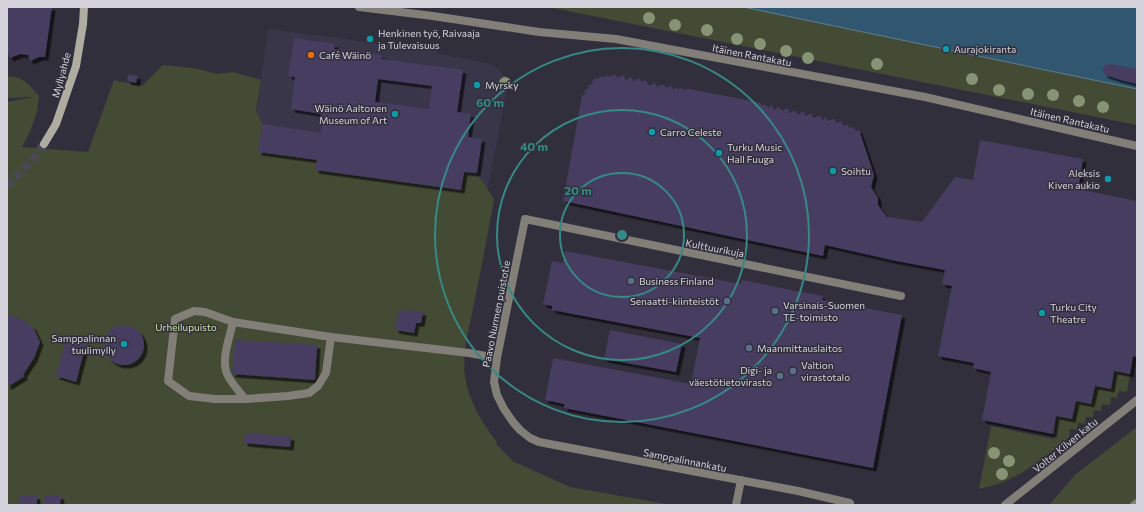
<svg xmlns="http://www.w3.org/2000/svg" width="1144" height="512" font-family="Commissioner,sans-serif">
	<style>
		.built { fill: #3a3649 }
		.green { fill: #434b35 }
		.water { fill: #305670; stroke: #617c90 }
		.building { fill: #463d61; fill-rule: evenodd; filter: url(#shadow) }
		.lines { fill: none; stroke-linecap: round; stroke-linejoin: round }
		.secondary-tunnel { stroke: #494853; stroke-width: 8; stroke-dasharray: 8 4; stroke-linecap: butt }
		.service { stroke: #827f79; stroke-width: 8 }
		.pedestrian { stroke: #827f79; stroke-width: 8 }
		.minor { stroke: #827f79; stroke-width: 8 }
		.tertiary { stroke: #827f79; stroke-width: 8 }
		.secondary { stroke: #afaca1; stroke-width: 8 }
		.tree { fill: #869374 }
		.ring { fill: none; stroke: #368984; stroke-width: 2 }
		.culture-dot { fill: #0f9aa8; stroke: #312f3b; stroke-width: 1.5 }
		.food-dot { fill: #e8710a; stroke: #312f3b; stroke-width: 1.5 }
		.service-dot { fill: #5c6f8a; stroke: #312f3b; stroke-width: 1.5 }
		.labels { text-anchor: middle; stroke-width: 3; stroke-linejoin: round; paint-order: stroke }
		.poi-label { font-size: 10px; fill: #d4d3db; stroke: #312f3b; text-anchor: start }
		.street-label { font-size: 10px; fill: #d4d3db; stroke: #312f3b }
		.park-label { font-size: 10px; fill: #cbe4a2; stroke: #312f3b }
		.centre { fill: #368984; stroke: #312f3b; stroke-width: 2 }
		.ring-label { font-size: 12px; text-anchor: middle; font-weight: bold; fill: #368984; stroke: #312f3b; stroke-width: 3; stroke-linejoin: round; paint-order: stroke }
	</style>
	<defs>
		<filter id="shadow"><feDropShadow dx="3.5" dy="3.5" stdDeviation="0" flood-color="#0009"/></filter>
	</defs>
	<rect width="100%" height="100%" fill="#312f3b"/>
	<path class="built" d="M268,29L437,51V53L441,54L491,64L509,79L487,193L250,161Z"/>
	<g class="green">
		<path d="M548,7H1137V125Z"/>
		<path d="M163,65L193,68L218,74L233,72L261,80L256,110L262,124L258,152L317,160L316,169L461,189L464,172L477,173L494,199C488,234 481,269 474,304C469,328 462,353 465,377C469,401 482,423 497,442L496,444L515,463H517L570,487L672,505H7V102L35,97L7,98V77C23,75 29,85 39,96L37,112L30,132L22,147L88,152L114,80L142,86Z"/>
		<path d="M1114,371L1130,374L1127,392L1119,391L1117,398L1111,397L1110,405L1102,404L1101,411L1094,410L1093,417H1086L1085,424L1078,423L1077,430L1070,429L1069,437C1052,451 1034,467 1014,477C1003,483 991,486 979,489L991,426L1054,439L1055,435L1053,434L1056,416L1072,419L1076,401L1091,404L1095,386L1111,389Z"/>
		<path d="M1137,427V505H1049L1076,474Z"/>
	</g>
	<path class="water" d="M743,7H1137V89Z"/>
	<g class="building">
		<path d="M7,7H52L45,57H39L30,61L28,55L20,54L10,58L7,52Z"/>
		<path d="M294,38L335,44L334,49L382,55L381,59L463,70L457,112L471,114L468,137L482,139L477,173L464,172L461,190L315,170L317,160L258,152L262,124L321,133L322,125L319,124L321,114L291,109L295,77L288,76ZM378,79L432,86L429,109L375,102Z"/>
		<path d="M1111,64L1137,69V84L1121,80L1105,75L1102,68L1106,65Z"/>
		<path d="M128,74L138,76L136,83L127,81Z"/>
		<path d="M615,74L618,78L623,75L626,80L631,77L634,81L639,78L642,82L645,80L650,86L654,83L658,87L662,84L667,88L671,85L672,88L674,89L677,87V89L683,88V90L689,89L752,101L758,103L759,102L763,106L764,104L769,108L771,105L774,110L779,107L782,111L787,108L790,113L795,110L798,115L803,111L806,116L811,113L814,118L819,115L823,120L825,117L828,121L834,119L837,123L841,121L844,126L847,124L850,128L853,127L856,131L859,130L874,175L871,187L878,198V205L887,217L922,222L955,177L973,180L980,140L1083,159L1078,189L1137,201V357L1133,356L1130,374L1114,371L1111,389L1095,386L1091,404L1076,401L1072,419L1056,416L1053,434L982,420L991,372L973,368L974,363L938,356L952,286L942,284L945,270L896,261L825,245L823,256L563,201L582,96L586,94L584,91L589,88L588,86L593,83L592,81L596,78L597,79L602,76L603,78L608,75L610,77Z"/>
		<path d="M565,251L741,284L742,280L796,291L823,296L822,300L902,315L873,468L564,408V404L545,400L553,358L691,384L700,338L552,310V306L543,304L552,261L563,263Z"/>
		<path d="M399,310L409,312L410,310L423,312L421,323H416L414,333L395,330Z"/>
		<path d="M7,315L19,318L33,327L40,342L34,358L23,375L25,376L9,386H7Z"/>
		<circle cx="124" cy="345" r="20"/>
		<path d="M610,330L682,344L676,372L604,359Z"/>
		<path d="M66,339L86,344L76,382L56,376Z"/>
		<path d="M235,340L317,345L315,380L232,374Z"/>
		<path d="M245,433L291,437L290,447L244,443Z"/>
		<path d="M20,495L37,496V505H20Z"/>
		<path d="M45,495L61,496L60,505H44Z"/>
	</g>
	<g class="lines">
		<path class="secondary-tunnel" d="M7,186L34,158L44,144"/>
		<g class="service">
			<path d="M233,322C230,337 222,356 226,371C228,380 240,392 245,399"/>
			<path d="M331,337L233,322L205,312L194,311L175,319L168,381L189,396L215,399H245L288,396L309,393L318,386L326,373L331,337L469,353L497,358"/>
			<path d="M736,505L741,480"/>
			<path d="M1134,505L1137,503"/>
		</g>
		<path class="pedestrian" d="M1005,505L1137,400"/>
		<path class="minor" d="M849,505L850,503L798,491L539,442L530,438L520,430L513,422L504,409L497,395L494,382L497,358L525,219L901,296"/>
		<path class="tertiary" d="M359,7L433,16L539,32L616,39L925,97L1137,146"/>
		<path class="secondary" d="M44,144L56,124L76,66L83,24L84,7"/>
	</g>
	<g class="tree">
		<circle cx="649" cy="18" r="6"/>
		<circle cx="675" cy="25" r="6"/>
		<circle cx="707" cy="30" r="6"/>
		<circle cx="737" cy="39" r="6"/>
		<circle cx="760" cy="44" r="6"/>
		<circle cx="786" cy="51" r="6"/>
		<circle cx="808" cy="58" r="6"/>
		<circle cx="877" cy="64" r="6"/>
		<circle cx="972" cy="79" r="6"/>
		<circle cx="505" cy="83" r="6"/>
		<circle cx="999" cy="90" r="6"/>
		<circle cx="1028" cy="94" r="6"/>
		<circle cx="1053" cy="95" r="6"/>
		<circle cx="1079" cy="101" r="6"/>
		<circle cx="1103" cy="107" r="6"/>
		<circle cx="994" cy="453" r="6"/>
		<circle cx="1009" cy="461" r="6"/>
		<circle cx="1002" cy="474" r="6"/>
	</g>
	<g class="ring">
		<circle cx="622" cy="235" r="62"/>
		<circle cx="622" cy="235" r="125"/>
		<circle cx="622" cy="235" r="187"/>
	</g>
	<g class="culture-dot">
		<circle cx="370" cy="39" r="4"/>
		<circle cx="946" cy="49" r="4"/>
		<circle cx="477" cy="85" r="4"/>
		<circle cx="395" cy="114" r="4"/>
		<circle cx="652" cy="132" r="4"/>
		<circle cx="719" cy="153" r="4"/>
		<circle cx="833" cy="171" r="4"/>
		<circle cx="1108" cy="179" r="4"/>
		<circle cx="1042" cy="313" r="4"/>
		<circle cx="124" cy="344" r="4"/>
	</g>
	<circle class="food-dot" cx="311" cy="55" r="4"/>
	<g class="service-dot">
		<circle cx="631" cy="281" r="4"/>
		<circle cx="727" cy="301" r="4"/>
		<circle cx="775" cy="311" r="4"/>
		<circle cx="749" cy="348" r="4"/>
		<circle cx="793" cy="371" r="4"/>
		<circle cx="780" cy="376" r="4"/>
	</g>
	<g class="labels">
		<g class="poi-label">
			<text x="378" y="37">Henkinen työ, Raivaaja<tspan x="378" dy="12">ja Tulevaisuus</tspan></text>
			<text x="954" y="53">Aurajokiranta</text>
			<text x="319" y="59">Café Wäinö</text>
			<text x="485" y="89">Myrsky</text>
			<text x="387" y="112" text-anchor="end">Wäinö Aaltonen<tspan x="387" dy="12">Museum of Art</tspan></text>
			<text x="660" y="136">Carro Celeste</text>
			<text x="727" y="151">Turku Music<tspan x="727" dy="12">Hall Fuuga</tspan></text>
			<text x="841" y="175">Soihtu</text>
			<text x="1100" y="177" text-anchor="end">Aleksis<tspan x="1100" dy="12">Kiven aukio</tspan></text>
			<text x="639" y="285">Business Finland</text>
			<text x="719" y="305" text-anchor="end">Senaatti-kiinteistöt</text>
			<text x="783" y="309">Varsinais-Suomen<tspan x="783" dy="12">TE-toimisto</tspan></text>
			<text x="1050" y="311">Turku City<tspan x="1050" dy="12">Theatre</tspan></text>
			<text x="116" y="342" text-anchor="end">Samppalinnan<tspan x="116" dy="12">tuulimylly</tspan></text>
			<text x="757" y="352">Maanmittauslaitos</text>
			<text x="801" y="369">Valtion<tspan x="801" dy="12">virastotalo</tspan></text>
			<text x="772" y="374" text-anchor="end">Digi- ja<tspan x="772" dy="12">väestötietovirasto</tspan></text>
		</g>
		<g class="street-label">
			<text transform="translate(752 55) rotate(11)" y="4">Itäinen Rantakatu</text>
			<text transform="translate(61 75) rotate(-75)" y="4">Myllyahde</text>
			<text transform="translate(1070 120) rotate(13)" y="4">Itäinen Rantakatu</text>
			<text transform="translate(715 248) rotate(11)" y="4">Kulttuurikuja</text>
			<text transform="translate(496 314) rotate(-79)" y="4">Paavo Nurmen puistotie</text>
			<text transform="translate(1065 445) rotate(-39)" y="4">Volter Kilven katu</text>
			<text transform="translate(685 460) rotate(11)" y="4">Samppalinnankatu</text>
		</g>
		<g class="park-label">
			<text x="186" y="331">Urheilupuisto</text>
		</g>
	</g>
	<circle cx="622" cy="235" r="6" class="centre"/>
	<g class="ring-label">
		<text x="490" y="107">60 m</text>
		<text x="534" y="151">40 m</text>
		<text x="578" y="195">20 m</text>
	</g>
	<rect width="1144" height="512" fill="none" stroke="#d4d3db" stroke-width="16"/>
</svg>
